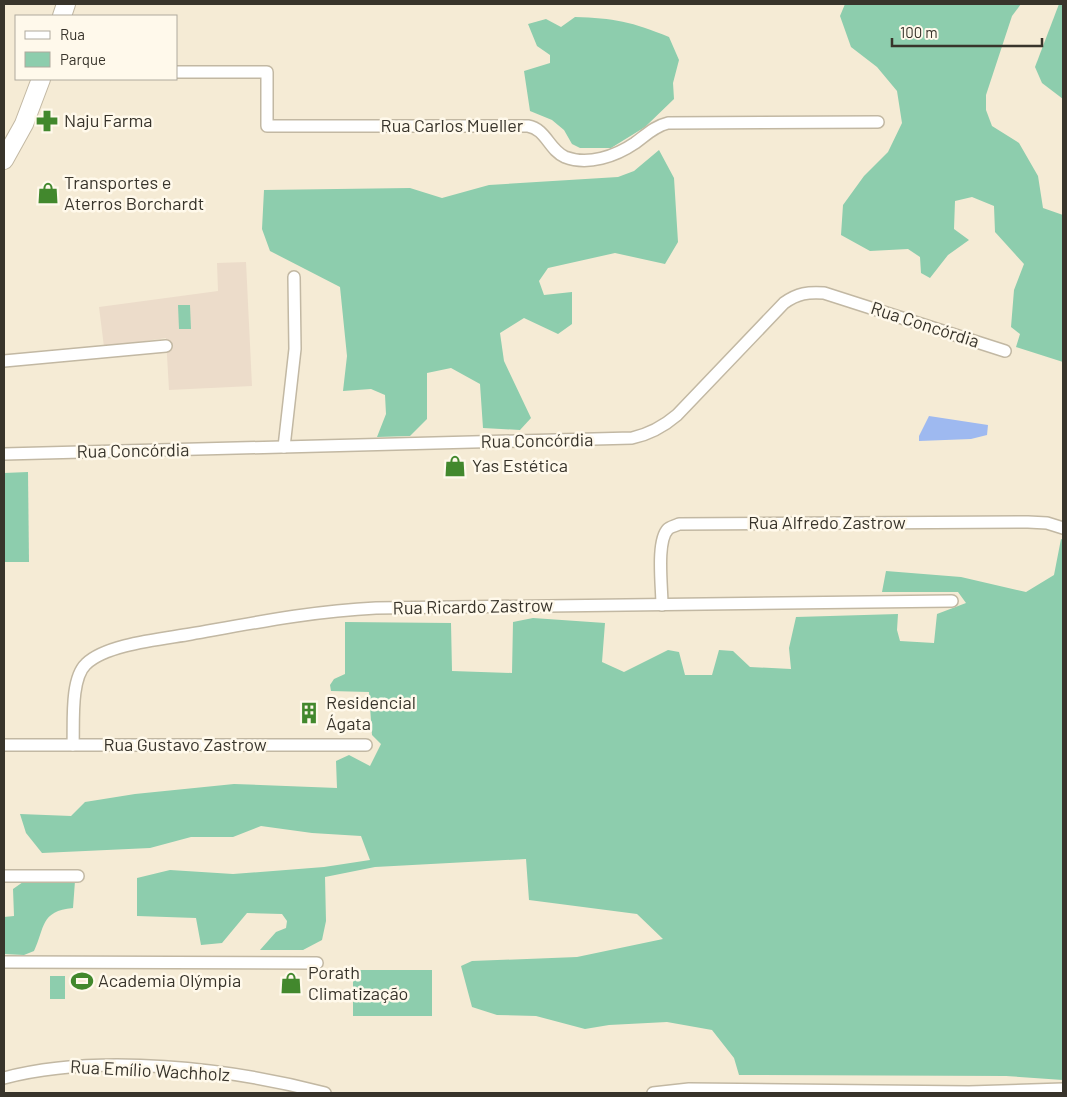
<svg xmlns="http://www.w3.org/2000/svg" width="1067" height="1097" font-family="Barlow,sans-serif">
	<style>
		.education { fill: #ecdcca }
		.green { fill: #8dcdad }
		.water { fill: #9eb9f0 }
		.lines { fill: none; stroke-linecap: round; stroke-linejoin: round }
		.street-casing { stroke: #c2b8a3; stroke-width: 14 }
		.primary-casing { stroke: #c2b8a3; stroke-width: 20 }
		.street { stroke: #fff; stroke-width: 11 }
		.primary { stroke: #fff; stroke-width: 18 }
		.labels { text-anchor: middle; stroke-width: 5; stroke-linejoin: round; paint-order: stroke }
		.poi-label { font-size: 18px; fill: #38342b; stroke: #fff9eb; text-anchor: start }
		.street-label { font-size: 18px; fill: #38342b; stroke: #fff9eb }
	</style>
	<rect width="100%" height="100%" fill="#f5ebd5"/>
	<path class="education" d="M246,262L252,386L169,390L166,338L104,347L99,307L218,291L217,263Z"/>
	<g class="green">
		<path d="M845,4H1021L1012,16L986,95V110L992,126L1019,143L1038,176L1043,208L1063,215V362L1016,347L1020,334L1011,327L1014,290L1024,264L995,232L994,206L972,197L955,201L954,229L969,240L948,255L930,278L921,273L920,257L908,249L870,251L841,235L843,205L864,176L888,152L902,123L897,91L877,67L851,47L840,16Z"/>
		<path d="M1059,4H1063V99L1042,83L1035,67Z"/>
		<path d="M575,17C613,18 633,22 669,37L679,60L673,83L674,99L645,127L611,148H580L572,144L564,130L552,120L530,111L524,71L550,63V55L537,46L528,24L546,19L561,27Z"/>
		<path d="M659,150L674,178L678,242L665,264L615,253L548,268L539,281L544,295L572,292V324L558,334L524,318L500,333L504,361L531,418L520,430L483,428L480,384L451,368L427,373V419L410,436L377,437L386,414L385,395L371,389L343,391L347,356L340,287L270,251L262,229L264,190L410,188L442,198L489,185L618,177L634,171Z"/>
		<path d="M178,305H190L191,329H179Z"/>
		<path d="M28,472L29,562H4V473Z"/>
		<path d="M1061,539L1063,540V1080L1006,1076L739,1075L734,1058L712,1030L667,1022L609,1025L585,1029L536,1016L497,1015L472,1007L461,966L472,961L577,957L663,939L637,914L529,900L526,859L375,867L325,877L326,921L322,940L303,950H260L276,932L286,928L287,921L282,914L247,913L222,943L201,945L196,918L137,916V878L170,870L233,874L324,867L370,860L361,836L312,833L261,826L233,837H191L150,848L42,853L26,833L20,814L71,816L85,802L135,794L234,784L337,788L336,761L349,755L370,766L381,744L372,735L369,692L331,691L330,685L334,679L345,674V622L451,623L452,671L512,673L513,622L533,618L605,623L602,662L624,672L668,650L679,652L685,675H712L719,650L733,651L750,667L791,669L789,648L796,617L898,614L897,630L900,641L934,643L937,614L966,603L958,592H882L886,571L961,577L1026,592L1054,575Z"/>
		<path d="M75,881L73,908C40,911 45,928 34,951L24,955L4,954V917L14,916L13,889L23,882Z"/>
		<rect x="353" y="970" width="79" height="46"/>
		<rect x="50" y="976" width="15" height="23"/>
	</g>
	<path class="water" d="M929,416L988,425L987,435L971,439L919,441V436Z"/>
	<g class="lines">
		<g class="street-casing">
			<g id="street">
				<path d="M176,72H267V126H528C546,129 549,150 565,157C588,166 616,156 635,143C646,135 655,126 668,123L878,122"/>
				<path d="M4,361L166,346"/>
				<path d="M284,447L295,349L294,277"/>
				<path d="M4,454L632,438C650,434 663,427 677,415L784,303C798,293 808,292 824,293L1005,351"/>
				<path d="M662,605C662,587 656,541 668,529C670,527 675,526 679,524L1028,522L1047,523L1063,528"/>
				<path d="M4,745H366"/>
				<path d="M73,745C74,724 70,679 86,664C106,644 163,639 191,634C253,623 313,611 376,608L952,601"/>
				<path d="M4,876H78"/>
				<path d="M4,962L317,963"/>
				<path d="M4,1078C100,1053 229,1068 325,1093"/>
				<path d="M653,1093L689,1089L969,1092L1063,1089"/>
			</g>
		</g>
		<g class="primary-casing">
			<g id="primary">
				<path d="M62,16L66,4"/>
				<path d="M4,160L24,124L41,79"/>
			</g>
		</g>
		<use href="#street" class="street"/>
		<use href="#primary" class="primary"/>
	</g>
	<defs>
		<g id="pharmacy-bare" transform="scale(1.725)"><path d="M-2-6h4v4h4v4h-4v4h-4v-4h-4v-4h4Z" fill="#42882d" stroke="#fff9eb" stroke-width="2.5" paint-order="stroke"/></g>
		<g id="shop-bare" transform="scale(1.725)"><path d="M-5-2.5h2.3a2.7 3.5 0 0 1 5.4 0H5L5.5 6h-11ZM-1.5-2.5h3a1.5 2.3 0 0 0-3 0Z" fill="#42882d" stroke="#fff9eb" stroke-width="2.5" paint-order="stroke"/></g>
		<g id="building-bare" transform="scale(1.725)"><path d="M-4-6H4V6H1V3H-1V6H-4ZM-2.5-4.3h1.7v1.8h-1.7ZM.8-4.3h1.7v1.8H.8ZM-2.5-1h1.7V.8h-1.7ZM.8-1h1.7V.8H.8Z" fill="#42882d" stroke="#fff9eb" stroke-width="2.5" paint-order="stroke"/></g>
		<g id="stadium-bare" transform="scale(1.725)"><path d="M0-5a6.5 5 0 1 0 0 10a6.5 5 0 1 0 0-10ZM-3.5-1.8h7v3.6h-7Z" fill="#42882d" stroke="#fff9eb" stroke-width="2.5" paint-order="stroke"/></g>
	</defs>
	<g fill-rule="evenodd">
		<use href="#pharmacy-bare" x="47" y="121"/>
		<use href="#shop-bare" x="48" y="193"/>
		<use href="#shop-bare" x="455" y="466"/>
		<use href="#building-bare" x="309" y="713"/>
		<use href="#stadium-bare" x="82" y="981"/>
		<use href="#shop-bare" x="291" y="983"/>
	</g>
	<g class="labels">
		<g class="poi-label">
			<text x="64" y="127">Naju Farma</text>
			<text x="64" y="189">Transportes e<tspan x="64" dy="21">Aterros Borchardt</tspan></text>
			<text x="472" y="472">Yas Estética</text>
			<text x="326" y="709">Residencial<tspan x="326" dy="21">Ágata</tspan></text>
			<text x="308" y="979">Porath<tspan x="308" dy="21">Climatização</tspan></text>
			<text x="98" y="987">Academia Olýmpia</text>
		</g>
		<g class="street-label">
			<text x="452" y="132">Rua Carlos Mueller</text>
			<text transform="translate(925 325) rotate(18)" y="6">Rua Concórdia</text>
			<text transform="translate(537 441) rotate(-1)" y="6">Rua Concórdia</text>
			<text transform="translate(133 451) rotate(-1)" y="6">Rua Concórdia</text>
			<text x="827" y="529">Rua Alfredo Zastrow</text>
			<text transform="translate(473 607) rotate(-1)" y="6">Rua Ricardo Zastrow</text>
			<text x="185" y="751">Rua Gustavo Zastrow</text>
			<text transform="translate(150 1071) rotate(3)" y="6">Rua Emílio Wachholz</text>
		</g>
	</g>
	<rect width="1067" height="1097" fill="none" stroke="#38342b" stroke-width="10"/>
	<rect x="15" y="15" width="162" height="65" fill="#fff9eb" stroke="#afaa9e"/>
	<rect x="25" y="31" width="25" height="8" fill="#ffffff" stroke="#afaa9e"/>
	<text x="60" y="40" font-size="15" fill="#38342b">Rua</text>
	<rect x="25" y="52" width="25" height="15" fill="#8dcdad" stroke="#afaa9e"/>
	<text x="60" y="65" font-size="15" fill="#38342b">Parque</text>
	<path d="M892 38v8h150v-8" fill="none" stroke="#38342b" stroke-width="2.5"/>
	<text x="900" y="38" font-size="15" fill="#38342b" stroke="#fff9eb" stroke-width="4" paint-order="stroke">100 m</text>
</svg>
